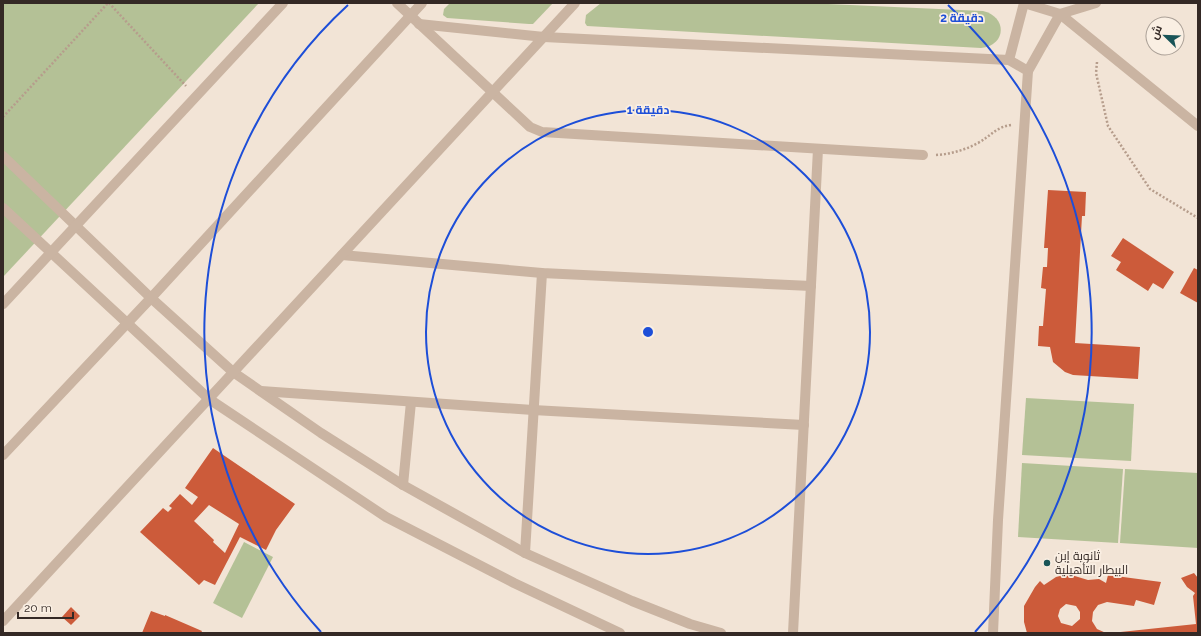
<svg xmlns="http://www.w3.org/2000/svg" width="1201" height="636" font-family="Raleway,Cairo,sans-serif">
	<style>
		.green { fill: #b4c196 }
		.building { fill: #cc5b3a; fill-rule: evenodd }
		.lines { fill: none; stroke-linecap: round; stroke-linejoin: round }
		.path { stroke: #b69d8c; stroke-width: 2.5; stroke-dasharray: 2 2; stroke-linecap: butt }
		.minor { stroke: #cab4a2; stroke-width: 10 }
		.ring { fill: none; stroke: #1d4ed8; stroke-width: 2 }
		.poi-dot { fill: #195457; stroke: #faefe3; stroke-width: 1.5 }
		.labels { text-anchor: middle; stroke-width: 3.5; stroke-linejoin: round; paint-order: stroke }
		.poi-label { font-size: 12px; fill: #342925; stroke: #faefe3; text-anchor: start }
		.centre { fill: #1d4ed8; stroke: #faefe3; stroke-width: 2 }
		.ring-label { font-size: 12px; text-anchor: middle; font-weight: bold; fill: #1d4ed8; stroke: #faefe3; stroke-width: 3.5; stroke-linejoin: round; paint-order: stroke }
	</style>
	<rect width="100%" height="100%" fill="#f2e4d6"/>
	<g class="green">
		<path d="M3,3H259L3,277Z"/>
		<path d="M450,3H553L533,24H529L447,18L443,15L444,9Z"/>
		<path d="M601,3H806L983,11C1008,17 1006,46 981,48L587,26L585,23L586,15Z"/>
		<path d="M1026,398L1134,404L1131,461L1022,455Z"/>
		<path d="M1022,463L1123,469L1118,543L1018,537Z"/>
		<path d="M1125,469L1198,473V548L1120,543Z"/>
		<path d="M244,542L273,557L242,618L213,603Z"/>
	</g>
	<g class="building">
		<path d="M1048,190L1086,192L1085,216H1082L1075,343L1140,347L1138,379L1073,375L1065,372L1053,362L1050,347L1038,346L1039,326H1043L1046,289L1041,288L1043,267H1047L1048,248H1044Z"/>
		<path d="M1123,238L1174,272L1163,289L1153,283L1148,291L1116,270L1121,262L1111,256Z"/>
		<path d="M1194,268L1198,270V303L1180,293Z"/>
		<path d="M213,448L295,504L276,530L266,550L240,537L215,585L204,580L199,585L140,532L163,508L168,512L172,508L169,506L180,494L192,505L198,497L185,488ZM209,505L239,524L225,553L213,542L214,540L194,521Z"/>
		<path d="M1194,573L1198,578V633H1111L1196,624L1193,596L1195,593L1187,587L1181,578Z"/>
		<path d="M1068,574L1088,580L1099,579L1106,583L1108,575L1161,582L1154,605L1136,600L1134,606L1107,602L1098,605L1093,612L1092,621L1097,629L1106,633H1027L1024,622V606L1035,587L1040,581L1044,585L1056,577ZM1066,604L1076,606L1080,612V619L1072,626L1061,623L1058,616L1060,609Z"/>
		<path d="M71,607L80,616L71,625L62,617Z"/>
		<path d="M151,611L165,616V615L202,631L201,633H142Z"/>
	</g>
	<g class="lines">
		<g class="path">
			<path d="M109,3L186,86"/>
			<path d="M1097,62L1096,73L1108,126L1150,189L1198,218"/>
			<path d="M3,117L108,3"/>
			<path d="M936,155C951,154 965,150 978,143C991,136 996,127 1011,125"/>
		</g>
		<g class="minor">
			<path d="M397,3L530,127L542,132L923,155"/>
			<path d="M1024,3L1060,14L1198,126"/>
			<path d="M419,24L544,37L1009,60L1028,71L998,520L993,633"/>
			<path d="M1009,60L1024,3"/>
			<path d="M1028,71L1060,14L1096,3"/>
			<path d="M3,156L151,298L233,372L321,433L403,485L525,553L632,601L690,624L721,633"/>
			<path d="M3,208L209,399L386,517L514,583L620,633"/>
			<path d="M342,255L542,273L811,286"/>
			<path d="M3,304L283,3"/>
			<path d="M261,391L533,410L804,425"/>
			<path d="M3,455L151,298L422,3"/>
			<path d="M403,485L411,402"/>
			<path d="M525,553L542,273"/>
			<path d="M3,621L575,3"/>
			<path d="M793,633L818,149"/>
		</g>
	</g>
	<g class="ring">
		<circle cx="648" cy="332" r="222"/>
		<path d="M321 632A444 444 0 0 1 348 5M948 5A444 444 0 0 1 975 632"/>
	</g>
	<circle class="poi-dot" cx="1047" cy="563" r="4"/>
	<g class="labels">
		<g class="poi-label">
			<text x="1055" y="560">ثانوية إبن<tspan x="1055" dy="14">البيطار التأهيلية</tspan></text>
		</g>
	</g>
	<circle cx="648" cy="332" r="6" class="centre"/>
	<g class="ring-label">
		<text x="962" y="22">2 دقيقة</text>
		<text x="648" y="114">1 دقيقة</text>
	</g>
	<rect width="1201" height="636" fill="none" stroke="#342925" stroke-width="8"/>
	<g transform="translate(1165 36) rotate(293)"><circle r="19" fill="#faefe3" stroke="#aba097"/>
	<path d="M0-3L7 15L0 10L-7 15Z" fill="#195457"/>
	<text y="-6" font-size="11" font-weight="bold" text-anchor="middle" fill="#342925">ش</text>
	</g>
	<path d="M18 612v6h55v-6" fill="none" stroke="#342925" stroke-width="2"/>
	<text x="24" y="612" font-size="12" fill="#342925" stroke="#faefe3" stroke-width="3" paint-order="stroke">20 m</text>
</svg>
